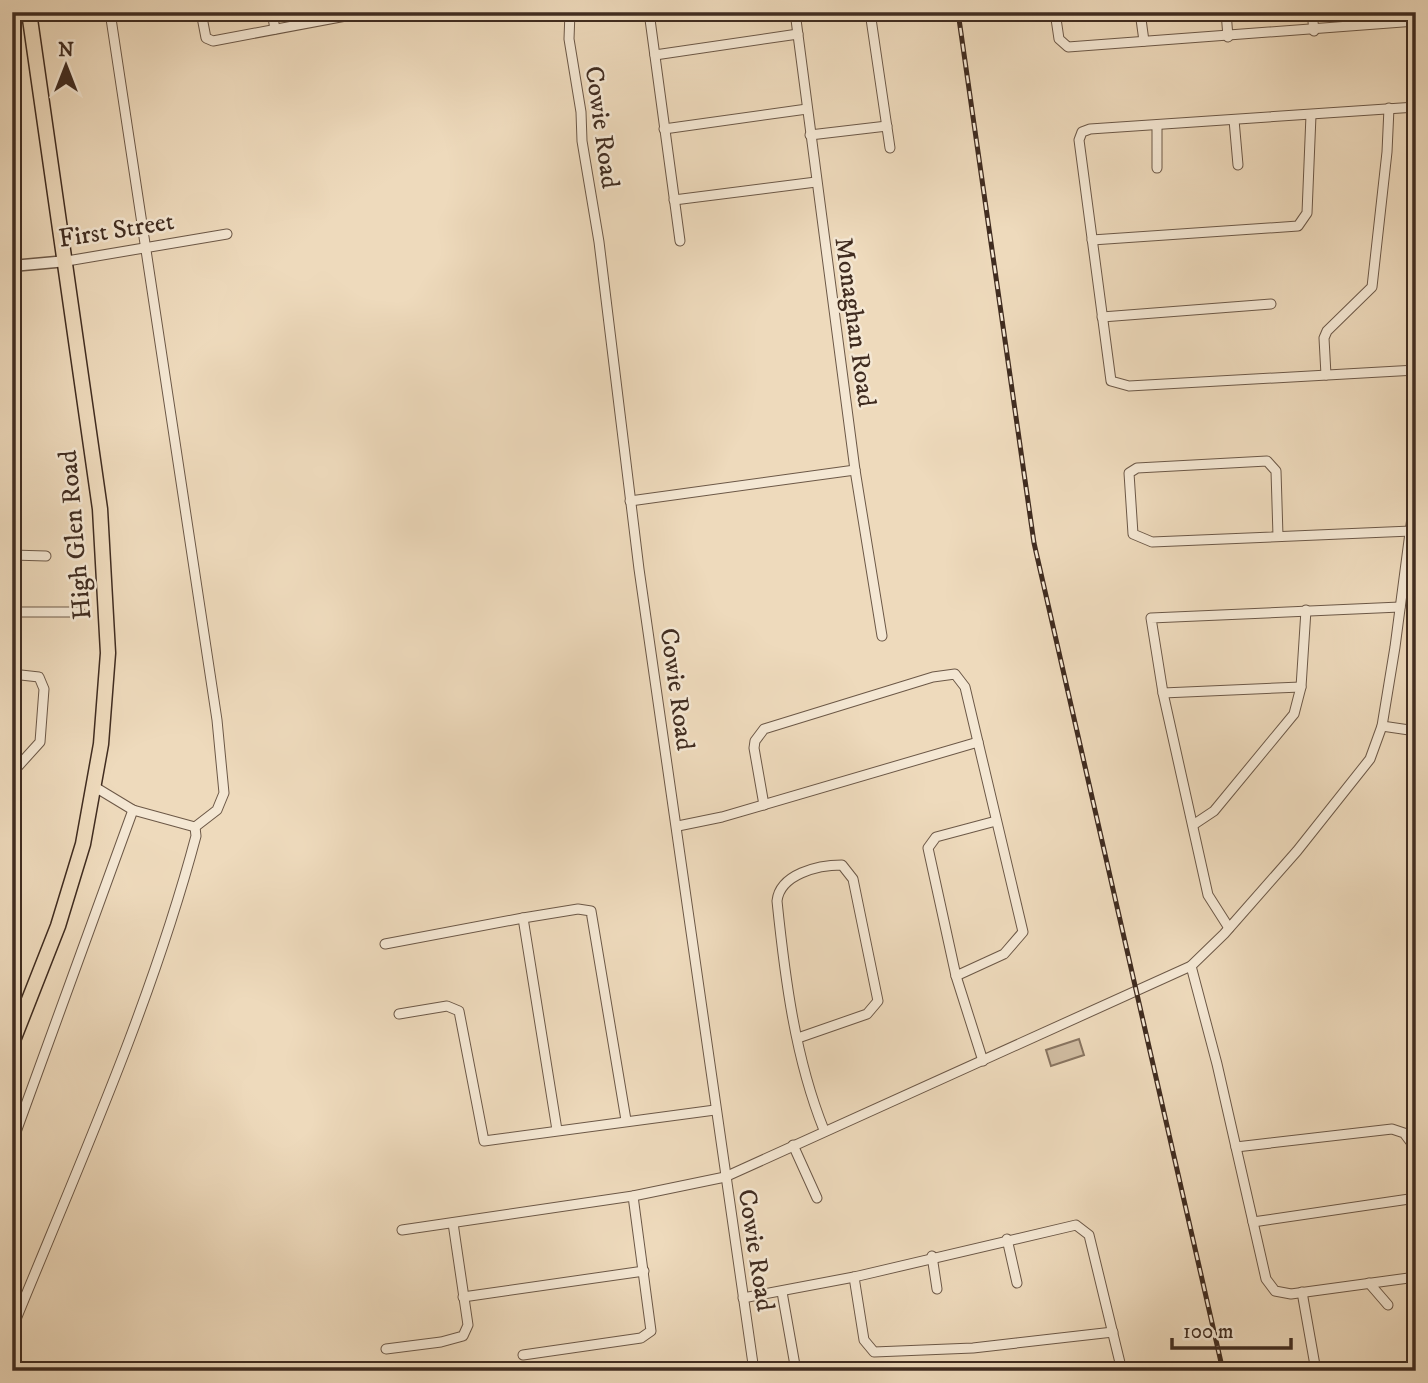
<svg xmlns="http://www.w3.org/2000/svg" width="1428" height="1383" font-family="'IM FELL DW Pica',serif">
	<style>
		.green { fill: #d0bca1; stroke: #887460; stroke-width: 2 }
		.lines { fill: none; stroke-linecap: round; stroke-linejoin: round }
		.minor-casing { stroke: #6c5847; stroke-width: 11 }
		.tertiary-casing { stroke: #6c5847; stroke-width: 13 }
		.primary-casing { stroke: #402c20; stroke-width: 17 }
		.minor { stroke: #f4e7d3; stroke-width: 9 }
		.tertiary { stroke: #f4e7d3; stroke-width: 10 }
		.primary { stroke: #eedabc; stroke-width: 14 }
		.rail-casing { stroke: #402c20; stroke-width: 5 }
		.rail { stroke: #f4e7d3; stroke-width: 2.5; stroke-dasharray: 8; stroke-linecap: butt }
		.labels { text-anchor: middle; stroke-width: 5; stroke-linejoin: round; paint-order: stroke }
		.street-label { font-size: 26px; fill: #402c20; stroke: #f4e7d3 }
	</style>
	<rect width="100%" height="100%" fill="#eedabc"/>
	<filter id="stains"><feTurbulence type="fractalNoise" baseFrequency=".00286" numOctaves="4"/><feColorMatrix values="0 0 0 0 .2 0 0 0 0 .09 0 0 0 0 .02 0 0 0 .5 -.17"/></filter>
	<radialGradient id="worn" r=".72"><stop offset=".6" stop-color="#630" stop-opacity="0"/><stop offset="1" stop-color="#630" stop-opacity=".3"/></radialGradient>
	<path class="green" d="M1079,1039L1084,1055L1051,1066L1046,1050Z"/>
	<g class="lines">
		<g class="minor-casing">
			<g id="minor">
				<path d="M110,12L217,720L224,793L217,810L195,827"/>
				<path d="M201,12L206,38L213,41L367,12"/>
				<path d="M272,12L275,29"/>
				<path d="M570,12L569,39L581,112L582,141L599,242L639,569L754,1371"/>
				<path d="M649,12L680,241"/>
				<path d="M795,12L855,470L882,636"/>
				<path d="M870,12L890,148"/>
				<path d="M1055,12L1059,39L1068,47L1416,21"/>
				<path d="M1140,12L1144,41"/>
				<path d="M1226,12L1228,37"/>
				<path d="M1312,12L1314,31"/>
				<path d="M655,55L798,34"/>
				<path d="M1416,107L1090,129L1082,132L1079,140L1111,381L1129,386L1416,370"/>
				<path d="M1234,120L1238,165"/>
				<path d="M1157,125V168"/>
				<path d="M664,129L807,109"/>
				<path d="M810,135L887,126"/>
				<path d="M674,200L816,182"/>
				<path d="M1092,240L1298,226L1307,213L1311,115"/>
				<path d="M67,261L227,234"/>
				<path d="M1102,317L1271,304"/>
				<path d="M1326,375L1324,338L1327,331L1372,287L1387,152L1389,108"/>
				<path d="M630,501L855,470"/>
				<path d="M1278,536L1276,471L1267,461L1137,468L1129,473L1133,534L1152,542L1411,531"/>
				<path d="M12,555L46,556"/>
				<path d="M12,612H80"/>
				<path d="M12,674L39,677L44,689L40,742L12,773"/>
				<path d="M1163,693L1301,687"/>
				<path d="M1382,726L1416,731"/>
				<path d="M95,787L133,810L195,827"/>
				<path d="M764,805L754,748L755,741L764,729L933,677L955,674L965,687L978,742"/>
				<path d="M1193,825L1214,811L1294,714L1301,687L1306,610"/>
				<path d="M678,826L722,817L978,742L1023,932L1004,954L956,976"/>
				<path d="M523,918L557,1130"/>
				<path d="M1229,928L1208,895L1163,693L1151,618L1400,607"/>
				<path d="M385,944L523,918L578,909L591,911L626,1120"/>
				<path d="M1191,966L1217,1064L1266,1279L1275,1291L1291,1294L1416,1277"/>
				<path d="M399,1014L447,1006L459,1011L484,1141L715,1110"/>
				<path d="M798,1038L867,1014L878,1001L853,879L842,865C818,865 780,874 777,901C785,978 795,1058 824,1130"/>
				<path d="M983,1061L956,976L928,848L936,837L996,821"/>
				<path d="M12,1143L133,810"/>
				<path d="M793,1145L817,1198"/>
				<path d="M1236,1147L1392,1129L1404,1133L1416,1149"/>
				<path d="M1253,1222L1416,1198"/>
				<path d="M402,1230L633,1196L725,1177L1191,966L1224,934L1297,851L1370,759L1382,726L1395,647L1416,487"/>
				<path d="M1007,1239L1017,1283"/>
				<path d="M932,1256L937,1289"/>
				<path d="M854,1277L864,1340L874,1352L973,1348L1113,1332"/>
				<path d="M1369,1283L1388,1305"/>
				<path d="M782,1292L796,1371"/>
				<path d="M1302,1292L1316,1371"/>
				<path d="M463,1297L644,1271"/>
				<path d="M743,1298L854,1277L1076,1225L1089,1235L1122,1371"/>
				<path d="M12,1329C78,1167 151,1005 196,836L195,827"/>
				<path d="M386,1349L441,1342L463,1336L468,1325L453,1223"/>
				<path d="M523,1355L641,1338L651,1331L633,1196"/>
			</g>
		</g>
		<g class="tertiary-casing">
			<path id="tertiary" d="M12,266L67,261"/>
		</g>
		<g class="primary-casing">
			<path id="primary" d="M12,1043L58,926L83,844L101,744L108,653L100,509L29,12"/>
		</g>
		<use href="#minor" class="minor"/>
		<use href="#tertiary" class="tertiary"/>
		<use href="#primary" class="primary"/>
		<g class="rail-casing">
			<path id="rail" d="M958,12L1034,543L1223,1371"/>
		</g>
		<use href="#rail" class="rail"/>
	</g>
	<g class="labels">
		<g class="street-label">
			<text transform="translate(603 127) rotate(82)" y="9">Cowie Road</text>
			<text transform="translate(116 229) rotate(-9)" y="9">First Street</text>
			<text transform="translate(856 322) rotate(82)" y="9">Monaghan Road</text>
			<text transform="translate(74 535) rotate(-95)" y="9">High Glen Road</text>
			<text transform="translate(678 689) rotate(82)" y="9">Cowie Road</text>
			<text transform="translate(757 1250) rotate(81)" y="9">Cowie Road</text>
		</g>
	</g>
	<rect width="1428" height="1383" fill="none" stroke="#eedabc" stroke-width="42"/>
	<rect x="14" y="14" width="1400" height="1355" fill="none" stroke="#402c20" stroke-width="3.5"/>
	<rect x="21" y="21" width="1386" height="1341" fill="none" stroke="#402c20" stroke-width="2"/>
	<g transform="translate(66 66)" stroke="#f4e7d3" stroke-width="5" paint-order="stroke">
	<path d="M0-5L12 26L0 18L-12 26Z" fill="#402c20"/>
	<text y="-10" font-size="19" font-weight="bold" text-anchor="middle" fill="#402c20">N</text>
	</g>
	<path d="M1172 1338v10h119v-10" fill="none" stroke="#402c20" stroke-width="3.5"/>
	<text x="1183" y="1338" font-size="21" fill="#402c20" stroke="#f4e7d3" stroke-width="5" paint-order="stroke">100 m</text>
	<rect width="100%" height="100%" filter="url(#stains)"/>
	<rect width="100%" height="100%" fill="url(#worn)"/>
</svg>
